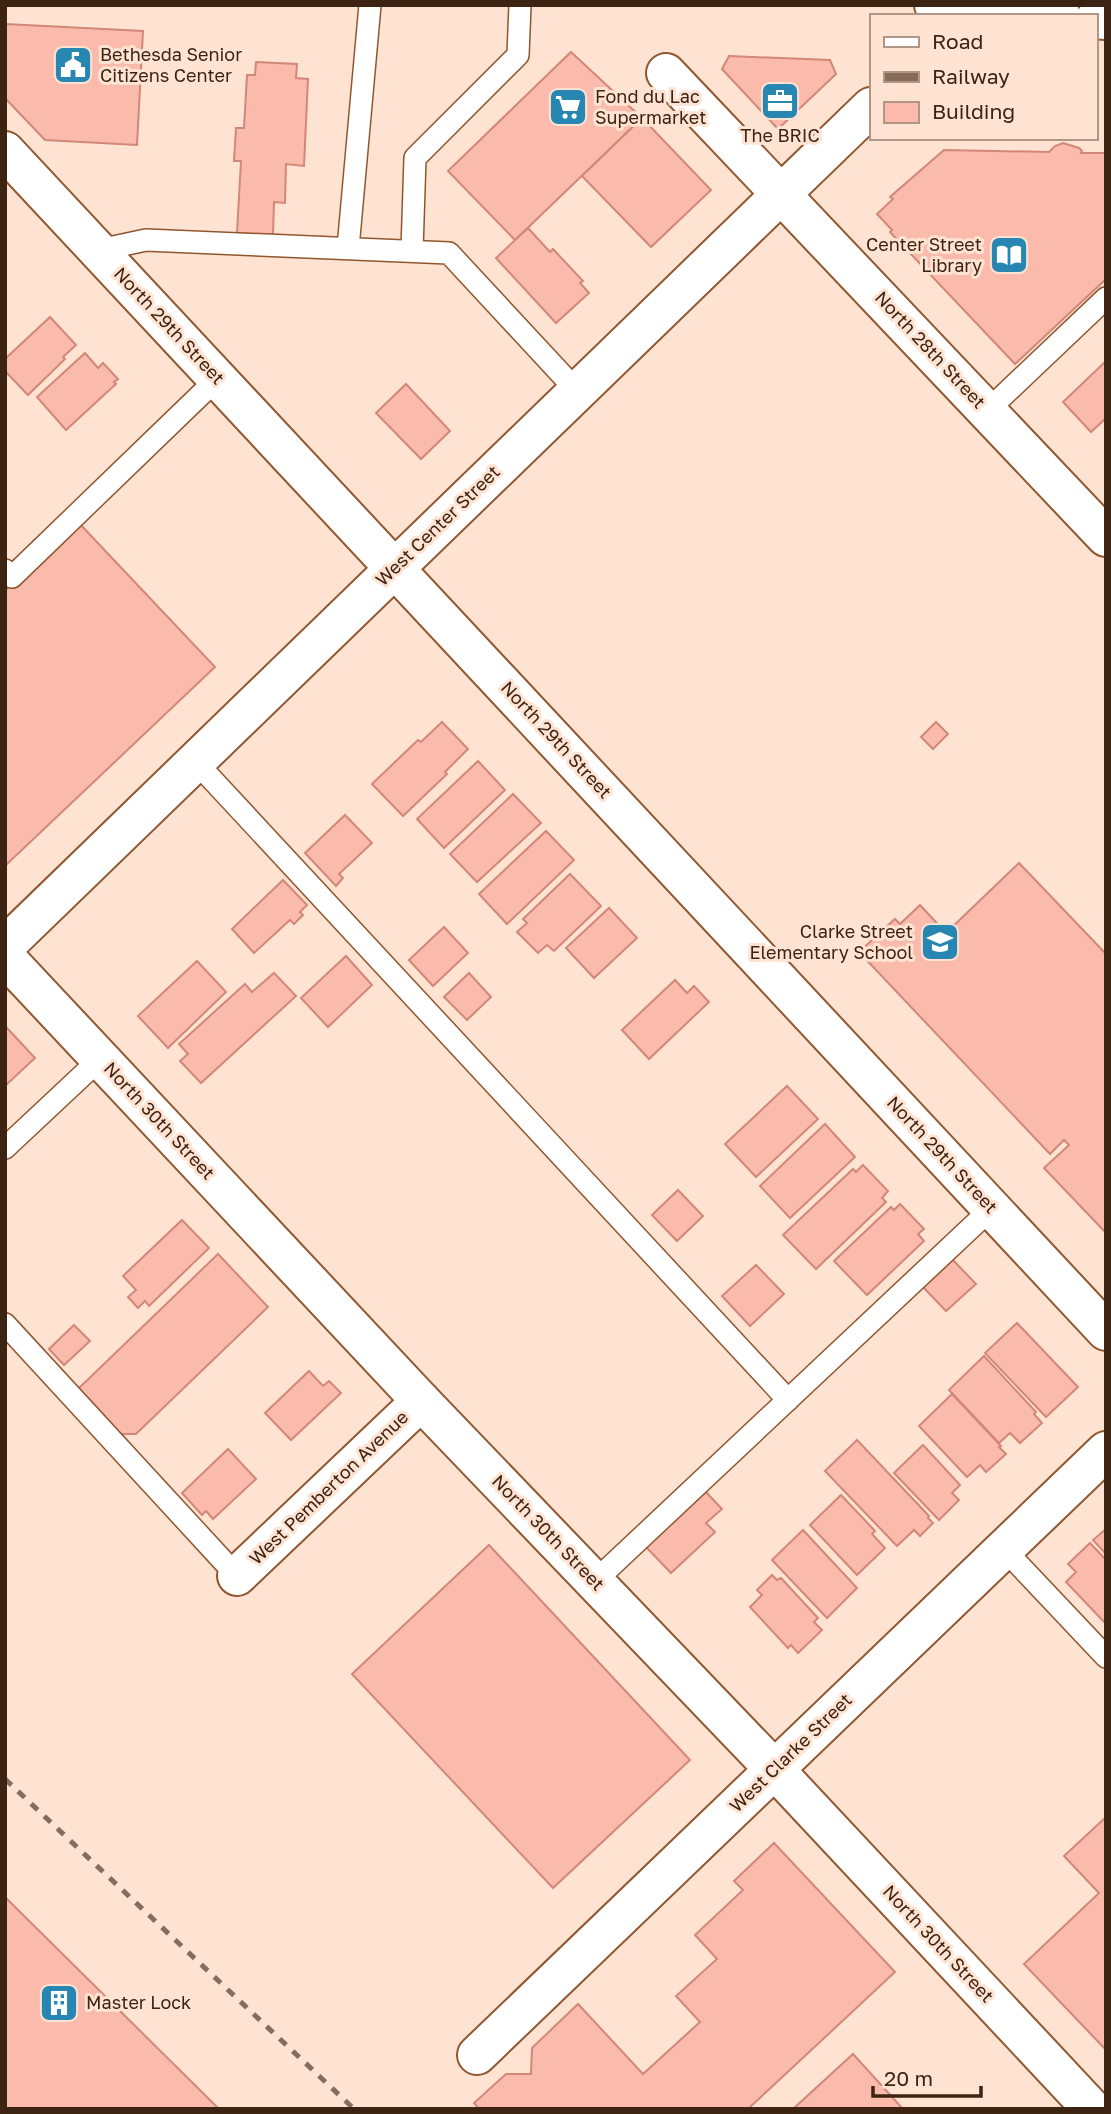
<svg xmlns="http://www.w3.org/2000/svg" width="1111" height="2114" font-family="'Golos Text',sans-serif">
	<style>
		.building { fill: #fabbad; stroke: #d28777; stroke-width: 2 }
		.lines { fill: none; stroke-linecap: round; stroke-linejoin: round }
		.lane-casing { stroke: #91562e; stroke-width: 24 }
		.street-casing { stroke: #91562e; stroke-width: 42 }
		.secondary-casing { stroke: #91562e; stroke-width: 42 }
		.primary-casing { stroke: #91562e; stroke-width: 42 }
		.lane { stroke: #fff; stroke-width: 21 }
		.street { stroke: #fff; stroke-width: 38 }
		.secondary { stroke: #fff; stroke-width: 38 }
		.primary { stroke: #fff; stroke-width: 38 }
		.rail { stroke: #876c5b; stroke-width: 5; stroke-dasharray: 9 9; stroke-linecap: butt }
		.labels { text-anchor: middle; stroke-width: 6; stroke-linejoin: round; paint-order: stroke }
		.poi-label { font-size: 18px; fill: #3d2312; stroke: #ffe3d2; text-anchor: start }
		.street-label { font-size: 18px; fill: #3d2312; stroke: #ffe3d2 }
	</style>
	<rect width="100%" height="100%" fill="#ffe3d2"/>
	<g class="building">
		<path d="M5,24L143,31L137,145L45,140L5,98Z"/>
		<path d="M571,52L642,118L515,240L448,171Z"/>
		<path d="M729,56L830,60L836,74L778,129L722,69Z"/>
		<path d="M256,62L297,64L296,78L308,79L304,166L286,164L285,203L274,202L273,235L237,233L241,161H234L236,128H244L247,75H255Z"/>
		<path d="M642,118L711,190L651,247L582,176Z"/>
		<path d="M1063,143L1079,148L1082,151L1081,153H1106V279L1015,364L890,232L892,230L877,214L893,199L890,197L944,150L1049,152L1055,146Z"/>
		<path d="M528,228L550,252L553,249L583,281L580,283L589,293L556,323L496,258Z"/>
		<path d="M50,317L76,345L63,357L65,359L28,395L5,371V359Z"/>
		<path d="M85,353L98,368L103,363L118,379L114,382L116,384L66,430L37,397Z"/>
		<path d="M1106,361V418L1091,432L1063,402Z"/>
		<path d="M406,384L450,431L421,459L376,413Z"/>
		<path d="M78,522L215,667L5,866V591Z"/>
		<path d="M442,722L468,749L445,772L447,774L403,816L372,784L418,740L421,742Z"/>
		<path d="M936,722L948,734L933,749L921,737Z"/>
		<path d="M478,761L505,790L444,848L417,819Z"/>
		<path d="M513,794L541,823L477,882L450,854Z"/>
		<path d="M345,815L372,843L339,874L343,878L336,886L305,853Z"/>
		<path d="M546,831L574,860L507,924L479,894Z"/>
		<path d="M1019,863L1106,954V1233L1044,1168L1069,1145L1064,1140L1050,1154L859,952L895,919L900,924L920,905L946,933Z"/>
		<path d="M570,874L601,906L554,951L547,945L538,953L517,932L527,923L523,919Z"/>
		<path d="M283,880L307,905L300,912L303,915L294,924L290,920L254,953L232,929Z"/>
		<path d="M609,908L637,938L594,978L566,948Z"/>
		<path d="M444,927L468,953L433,986L409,960Z"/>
		<path d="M346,956L372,985L328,1027L301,998Z"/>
		<path d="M197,961L226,992L168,1048L138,1016Z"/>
		<path d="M274,973L296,996L201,1083L180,1061L188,1054L179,1044L245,984L252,992Z"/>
		<path d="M469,973L491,997L467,1020L444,997Z"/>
		<path d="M675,980L687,993L694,986L709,1002L649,1059L622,1030Z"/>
		<path d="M7,1028L35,1058L5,1086V1030Z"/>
		<path d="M787,1086L818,1119L756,1177L725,1144Z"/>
		<path d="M825,1124L855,1157L790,1218L760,1186Z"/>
		<path d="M863,1165L888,1191L882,1198L886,1202L816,1269L783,1235L853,1169L856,1172Z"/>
		<path d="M678,1190L703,1216L677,1241L652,1215Z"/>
		<path d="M900,1204L924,1229L918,1234L924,1241L867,1295L834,1261L891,1207L894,1210Z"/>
		<path d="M182,1220L209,1248L149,1306L145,1301L138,1308L128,1297L136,1290L123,1276Z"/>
		<path d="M218,1254L268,1307L136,1434H120L77,1390Z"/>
		<path d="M951,1258L976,1284L946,1311L922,1286Z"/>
		<path d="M756,1265L784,1294L750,1326L722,1296Z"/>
		<path d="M1017,1323L1078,1387L1046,1417L985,1353Z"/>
		<path d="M74,1325L90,1341L64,1365L49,1349Z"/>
		<path d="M984,1356L1036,1412L1034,1414L1042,1423L1020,1443L1010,1433L999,1443L949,1390Z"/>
		<path d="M309,1371L323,1386L329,1381L341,1393L291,1440L265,1413Z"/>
		<path d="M952,1394L1001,1446L999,1447L1006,1454L986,1472L980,1465L967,1477L919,1426Z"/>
		<path d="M857,1440L929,1516L928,1518L933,1523L920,1536L914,1530L897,1546L825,1471Z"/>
		<path d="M923,1445L960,1485L952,1493L959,1500L939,1520L894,1473Z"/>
		<path d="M228,1449L256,1479L213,1519L206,1511L202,1515L182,1493Z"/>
		<path d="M705,1491L722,1509L706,1523L715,1532L671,1573L646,1547Z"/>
		<path d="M841,1495L875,1531L872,1534L885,1548L857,1575L810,1525Z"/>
		<path d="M1106,1529V1554L1093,1540Z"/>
		<path d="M803,1530L857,1588L827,1618L772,1560Z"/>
		<path d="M1090,1543L1106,1560V1624L1066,1582L1076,1572L1068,1564Z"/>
		<path d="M489,1545L690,1760L553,1888L352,1674Z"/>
		<path d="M772,1575L777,1580L781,1578L818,1618L814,1622L822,1630L798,1653L791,1645L788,1648L750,1607L762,1595L757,1590Z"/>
		<path d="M1106,1817V2050L1024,1964L1099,1893L1064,1856Z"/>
		<path d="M774,1843L895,1972L748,2109H479L474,2103L506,2074H531L532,2048L578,2004L643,2074L700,2022L676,1996L717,1959L695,1935L743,1890L734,1881Z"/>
		<path d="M5,1897L219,2109H5Z"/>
		<path d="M853,2054L903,2109H793Z"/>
	</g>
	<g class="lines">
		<g class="lane-casing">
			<g id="lane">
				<path d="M348,248L370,5"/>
				<path d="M99,250L146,240L449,253L577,391"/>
				<path d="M412,250L415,158L518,55L520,5"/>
				<path d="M987,411L1106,298"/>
				<path d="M5,570L12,577L218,378"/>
				<path d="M195,761L788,1400"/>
				<path d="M5,1148L100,1059"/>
				<path d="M5,1324L237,1576"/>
				<path d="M1004,1549L1106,1657"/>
				<path d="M594,1582L992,1208"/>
			</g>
		</g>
		<g class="street-casing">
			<g id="street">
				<path d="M666,73L1106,537"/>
				<path d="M5,151L1106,1331"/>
				<path d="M5,957L421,1401L774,1769L1092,2109"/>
				<path d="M237,1576L421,1401"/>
				<path d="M477,2055L1106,1451"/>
			</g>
		</g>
		<g class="secondary-casing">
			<path id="secondary" d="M5,946L871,107"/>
		</g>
		<g class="primary-casing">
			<g id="primary">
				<path d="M934,5L1061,16"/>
				<path d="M1095,19L1106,20"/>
			</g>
		</g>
		<use href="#lane" class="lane"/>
		<use href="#street" class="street"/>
		<use href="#secondary" class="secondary"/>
		<use href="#primary" class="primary"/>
		<path class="rail" d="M5,1779L354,2109"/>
	</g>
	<defs>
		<g id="civic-square" transform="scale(2.0125)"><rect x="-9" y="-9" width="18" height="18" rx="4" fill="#2787b2" stroke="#ffe3d2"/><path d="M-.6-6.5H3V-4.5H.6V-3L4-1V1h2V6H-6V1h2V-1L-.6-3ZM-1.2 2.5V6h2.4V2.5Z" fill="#fff"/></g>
		<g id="office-square" transform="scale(2.0125)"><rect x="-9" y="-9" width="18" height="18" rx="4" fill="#2787b2" stroke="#ffe3d2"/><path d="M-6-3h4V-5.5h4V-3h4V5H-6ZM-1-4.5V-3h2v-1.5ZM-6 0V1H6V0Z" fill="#fff"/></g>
		<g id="supermarket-square" transform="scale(2.0125)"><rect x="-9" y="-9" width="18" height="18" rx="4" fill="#2787b2" stroke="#ffe3d2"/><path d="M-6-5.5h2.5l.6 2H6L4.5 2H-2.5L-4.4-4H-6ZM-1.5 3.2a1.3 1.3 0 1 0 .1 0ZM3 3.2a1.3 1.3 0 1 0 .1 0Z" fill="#fff"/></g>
		<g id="library-square" transform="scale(2.0125)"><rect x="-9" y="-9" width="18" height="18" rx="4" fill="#2787b2" stroke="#ffe3d2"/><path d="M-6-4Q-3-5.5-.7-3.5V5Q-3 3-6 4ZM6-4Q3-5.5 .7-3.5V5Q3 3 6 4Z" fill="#fff"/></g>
		<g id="school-square" transform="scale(2.0125)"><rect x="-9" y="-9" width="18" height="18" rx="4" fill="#2787b2" stroke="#ffe3d2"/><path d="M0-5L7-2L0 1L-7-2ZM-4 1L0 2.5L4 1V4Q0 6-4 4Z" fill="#fff"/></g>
		<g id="building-square" transform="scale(2.0125)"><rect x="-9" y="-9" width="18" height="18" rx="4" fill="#2787b2" stroke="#ffe3d2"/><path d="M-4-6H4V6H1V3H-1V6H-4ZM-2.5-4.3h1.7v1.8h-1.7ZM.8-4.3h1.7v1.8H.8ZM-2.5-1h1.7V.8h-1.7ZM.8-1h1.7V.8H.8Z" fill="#fff"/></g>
	</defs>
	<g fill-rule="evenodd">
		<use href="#civic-square" x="73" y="65"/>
		<use href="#office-square" x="780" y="101"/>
		<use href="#supermarket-square" x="568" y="107"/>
		<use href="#library-square" x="1009" y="255"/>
		<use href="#school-square" x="940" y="942"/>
		<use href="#building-square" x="59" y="2003"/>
	</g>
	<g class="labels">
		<g class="poi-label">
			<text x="100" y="61">Bethesda Senior<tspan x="100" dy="21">Citizens Center</tspan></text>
			<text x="595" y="103">Fond du Lac<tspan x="595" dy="21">Supermarket</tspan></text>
			<text x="780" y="142" text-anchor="middle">The BRIC</text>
			<text x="982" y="251" text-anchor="end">Center Street<tspan x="982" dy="21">Library</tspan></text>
			<text x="913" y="938" text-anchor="end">Clarke Street<tspan x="913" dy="21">Elementary School</tspan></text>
			<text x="86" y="2009">Master Lock</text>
		</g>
		<g class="street-label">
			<text transform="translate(169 326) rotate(47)" y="6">North 29th Street</text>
			<text transform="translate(930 350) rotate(47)" y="6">North 28th Street</text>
			<text transform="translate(438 526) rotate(-44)" y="6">West Center Street</text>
			<text transform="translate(556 740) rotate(47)" y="6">North 29th Street</text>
			<text transform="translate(159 1121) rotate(47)" y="6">North 30th Street</text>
			<text transform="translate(942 1155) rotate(47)" y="6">North 29th Street</text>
			<text transform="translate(329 1488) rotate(-44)" y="6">West Pemberton Avenue</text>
			<text transform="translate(548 1533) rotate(46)" y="6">North 30th Street</text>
			<text transform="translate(791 1753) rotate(-44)" y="6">West Clarke Street</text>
			<text transform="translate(938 1944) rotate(47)" y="6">North 30th Street</text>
		</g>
	</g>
	<rect width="1111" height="2114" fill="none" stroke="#3d2312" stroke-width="14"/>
	<rect x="870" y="14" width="228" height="126" fill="#ffe3d2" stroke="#b19685" stroke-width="2"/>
	<rect x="884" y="37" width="35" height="10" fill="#ffffff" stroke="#b19685" stroke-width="2"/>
	<text x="932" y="49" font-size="21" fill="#3d2312">Road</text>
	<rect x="884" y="72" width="35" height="10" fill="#876c5b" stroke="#b19685" stroke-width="2"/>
	<text x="932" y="84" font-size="21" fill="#3d2312">Railway</text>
	<rect x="884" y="102" width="35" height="21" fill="#fabbad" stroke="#b19685" stroke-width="2"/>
	<text x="932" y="119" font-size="21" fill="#3d2312">Building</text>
	<path d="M873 2086v10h108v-10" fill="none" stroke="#3d2312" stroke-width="3.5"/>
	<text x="884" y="2086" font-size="21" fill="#3d2312" stroke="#ffe3d2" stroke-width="5" paint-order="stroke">20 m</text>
</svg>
